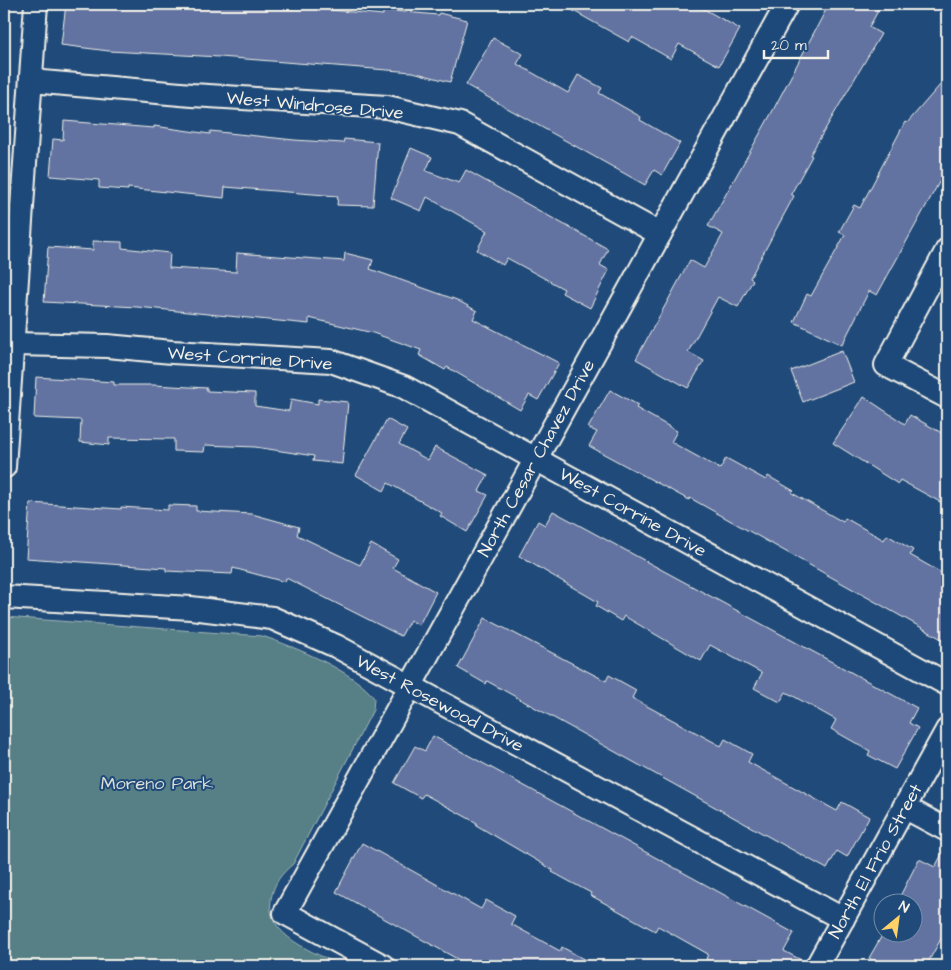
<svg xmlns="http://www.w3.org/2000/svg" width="951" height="970" font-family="'Architects Daughter',sans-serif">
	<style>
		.green { fill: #567f86; stroke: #a5b8b7 }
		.building { fill: #6273a2; stroke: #f4f1e8 }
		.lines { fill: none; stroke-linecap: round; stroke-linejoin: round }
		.minor-casing { stroke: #f4f1e8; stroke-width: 26 }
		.minor { stroke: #1f4a7a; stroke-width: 22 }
		.labels { text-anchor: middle; stroke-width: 4; stroke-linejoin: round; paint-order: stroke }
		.street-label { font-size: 18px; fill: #f4f1e8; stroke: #1f4a7a }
		.park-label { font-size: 18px; fill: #dce0d9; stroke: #1f4a7a }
	</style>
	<rect width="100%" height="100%" fill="#1f4a7a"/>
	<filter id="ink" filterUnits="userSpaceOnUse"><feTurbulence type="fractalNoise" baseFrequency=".02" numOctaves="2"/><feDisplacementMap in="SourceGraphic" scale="10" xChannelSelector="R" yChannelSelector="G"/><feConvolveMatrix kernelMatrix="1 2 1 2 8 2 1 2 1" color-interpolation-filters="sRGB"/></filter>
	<g filter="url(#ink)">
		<path class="green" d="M4,617L262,636C293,646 356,672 374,698L373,710L293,864C281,874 274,883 271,899C265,937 315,952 342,966H4Z"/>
		<g class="building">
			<path d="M66,4H245L293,9V4H322L321,9L383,15V10L438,15L439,13L467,20L450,82L413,72L220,57L109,51L61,45Z"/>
			<path d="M561,4H695L740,29L719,66L679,44L671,59L632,37L629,42Z"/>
			<path d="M829,4H882L869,27L881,34L810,155L812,156L791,194L794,196L750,278L753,280L738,307L718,297L688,352L704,361L688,388L636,359L690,260L704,268L723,234L708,226L771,114Z"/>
			<path d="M493,38L523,54L517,64L568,93L578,75L602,88L599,93L641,117L640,120L680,143L662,175L654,170L645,185L466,85Z"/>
			<path d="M947,77V168L877,295L869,291L842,345L794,322L807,294L811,296L845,235L839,232L854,205L860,208L905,122L907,123Z"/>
			<path d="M64,121L154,128V126L210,134V131L294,140L343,143L344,139L378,142L373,206L337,205L338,196L225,187L224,198L128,188V190L99,188V180L50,176L53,139L63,140Z"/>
			<path d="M411,148L432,157L426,171L459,183L466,170L608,249L600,265L609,270L590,308L562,293L564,289L507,258L503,265L477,250L487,231L427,197L421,211L391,198Z"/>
			<path d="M93,241L122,242V248L170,253L169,268L236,272L237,253L344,261L345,253L373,260L370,269L457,300L477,311L473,319L559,363L538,400L529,395L520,410L447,367L445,370L419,355L421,350L373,333L309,318V324L137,307L44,302L48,247L93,250Z"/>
			<path d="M842,351L854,382L803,402L791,371Z"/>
			<path d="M36,377L114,382V385H154L207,388V391L255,393V406L289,411L291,399L318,404V399L348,402L342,464L313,461L314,456L255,447L205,445L204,452L174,451V439L109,438V445L80,442L81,420L34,418Z"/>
			<path d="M610,390L638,405L636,408L677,431L671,442L720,469L726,458L766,480L768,476L794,491L792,493L843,522L845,518L884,540L887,535L913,550L910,555L947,576V642L690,498L689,500L589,446L597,432L588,428Z"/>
			<path d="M864,397L905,424L910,415L947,436V493L942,503L900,480L898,484L833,443Z"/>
			<path d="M387,419L407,430L399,444L428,460L435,447L488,475L479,491L488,495L467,532L440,516L442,513L388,483L384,491L356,475Z"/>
			<path d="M30,503L121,509V507L168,510V505L196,506V511L252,514L299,527L297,535L360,565L371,544L398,559L393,568L436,592L419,625L410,620L401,636L286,578L285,582L233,568L232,574L166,571V568L26,558Z"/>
			<path d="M553,511L917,708L909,723L918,728L895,769L868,755L870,751L831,729L836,720L786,692L780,702L754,688L762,673L710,645L701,661L624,616L621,621L596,606L598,602L519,556L538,521L545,525Z"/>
			<path d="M485,618L606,681L609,675L636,690L632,698L721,746L725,739L752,754L748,762L837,811L842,802L869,817L847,857L837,851L827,869L487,681L486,684L458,668Z"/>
			<path d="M433,736L794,933L784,951L805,962L804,966H719L706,959L708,954L658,926L655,931L590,895L591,893L552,872L553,870L476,825L477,823L424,794L421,798L394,783L415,746L425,751Z"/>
			<path d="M362,843L481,909L486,900L515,916L511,924L560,951L562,947L596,966H470L336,892Z"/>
			<path d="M947,845V928L926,966H884L869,958L884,932H914V902H897L919,859L935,867Z"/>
		</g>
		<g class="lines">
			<g class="minor-casing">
				<g id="minor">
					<path d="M31,81L192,95L387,107L460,124L660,234"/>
					<path d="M947,250L886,365L947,397"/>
					<path d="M13,344L107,346L172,352L331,361L404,387L947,684"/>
					<path d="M4,467L36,4"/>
					<path d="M4,597L191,608L272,618L336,646L843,919"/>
					<path d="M904,807L947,830"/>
					<path d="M383,966L285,913L787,4"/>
					<path d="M817,966L947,730"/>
				</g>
			</g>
			<use href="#minor" class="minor"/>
		</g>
	</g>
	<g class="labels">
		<g class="street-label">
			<text transform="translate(315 105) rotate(5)" y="6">West Windrose Drive</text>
			<text transform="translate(250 358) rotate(4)" y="6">West Corrine Drive</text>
			<text transform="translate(536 458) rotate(-61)" y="6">North Cesar Chavez Drive</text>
			<text transform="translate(633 512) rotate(29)" y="6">West Corrine Drive</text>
			<text transform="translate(440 703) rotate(28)" y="6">West Rosewood Drive</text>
			<text transform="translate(875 861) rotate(-61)" y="6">North El Frio Street</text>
		</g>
		<g class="park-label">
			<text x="157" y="789">Moreno Park</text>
		</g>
	</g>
	<rect width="951" height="970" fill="none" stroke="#1f4a7a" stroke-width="20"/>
	<rect x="10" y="10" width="931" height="950" fill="none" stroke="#f4f1e8" stroke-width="2" filter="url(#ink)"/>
	<g transform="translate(898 918) rotate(29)"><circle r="24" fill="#1f4a7a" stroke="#748da6"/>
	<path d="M0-4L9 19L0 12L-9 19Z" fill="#ffd166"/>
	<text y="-8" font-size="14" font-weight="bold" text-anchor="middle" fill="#f4f1e8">N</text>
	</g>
	<path d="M764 50v8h64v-8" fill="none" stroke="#f4f1e8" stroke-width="2.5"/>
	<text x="771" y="50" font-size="15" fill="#f4f1e8" stroke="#1f4a7a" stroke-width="4" paint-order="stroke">20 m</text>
</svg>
